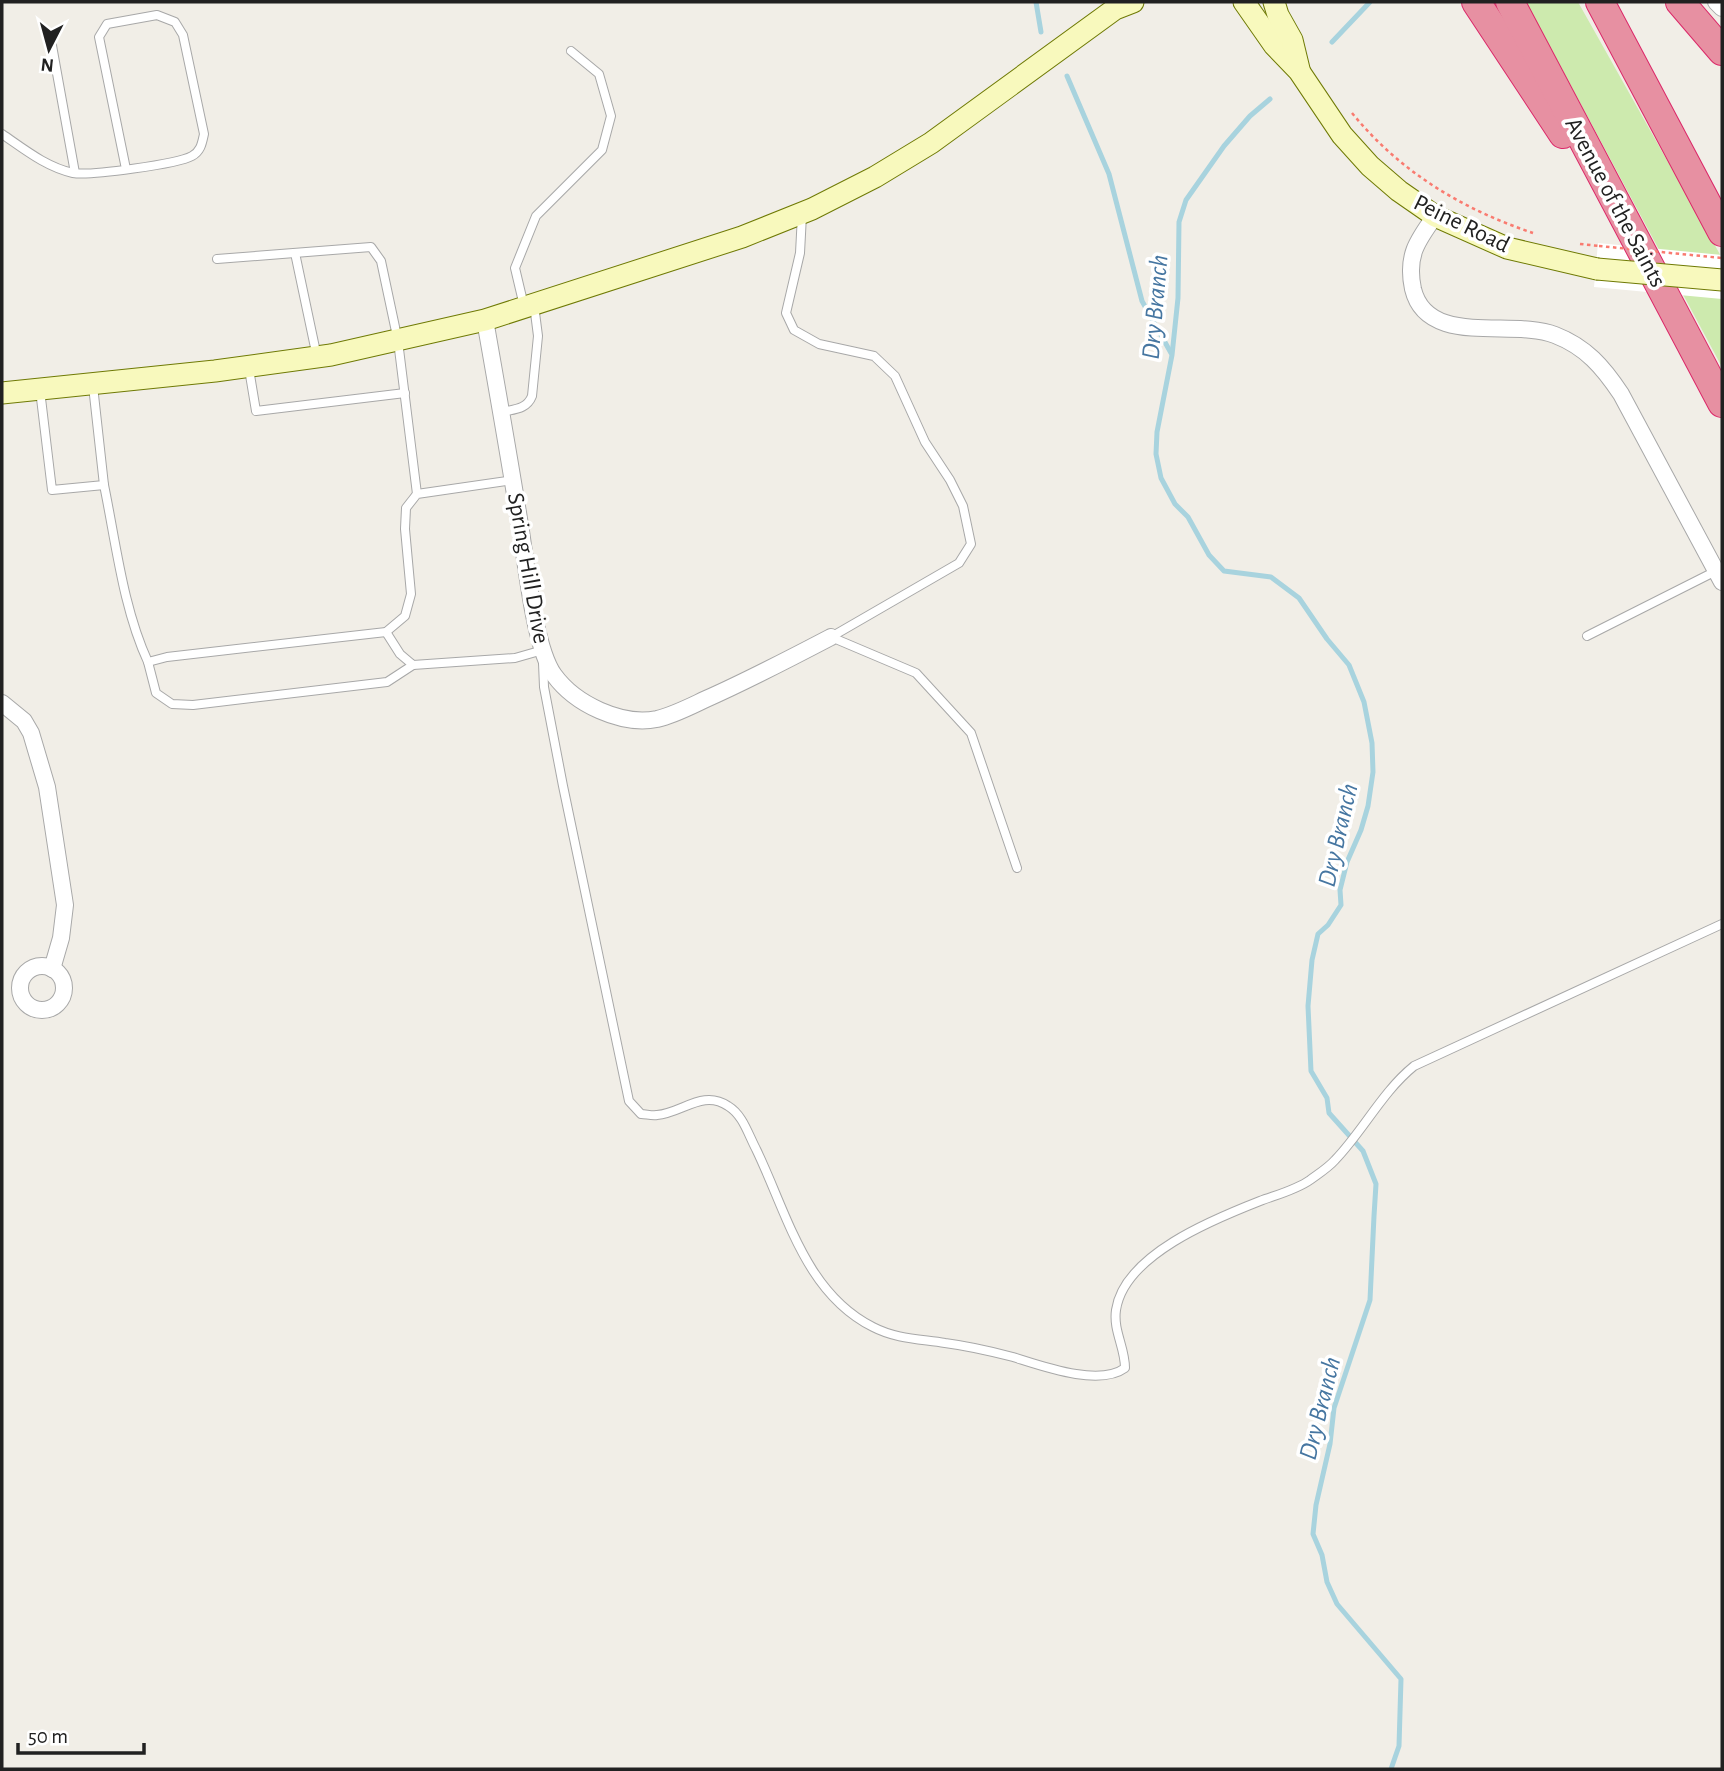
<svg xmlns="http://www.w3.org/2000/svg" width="1724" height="1771" font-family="'Alegreya Sans',sans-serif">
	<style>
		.grass { fill: #cdeaae }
		.pier { fill: #fff }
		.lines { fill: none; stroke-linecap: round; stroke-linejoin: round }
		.stream { stroke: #a8d3de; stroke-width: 5 }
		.service-casing { stroke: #a8a8a8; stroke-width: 10 }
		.minor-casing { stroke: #a8a8a8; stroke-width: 18 }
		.secondary-casing { stroke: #6f7a05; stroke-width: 23 }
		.motorway-casing { stroke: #db2869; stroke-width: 30 }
		.path { stroke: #f97b70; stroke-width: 2.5; stroke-dasharray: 3.5 3.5; stroke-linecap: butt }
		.service { stroke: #fff; stroke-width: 8 }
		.minor { stroke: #fff; stroke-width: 16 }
		.secondary { stroke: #f8f9bd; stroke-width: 21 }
		.motorway { stroke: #e790a2; stroke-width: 28 }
		.secondary-bridge-casing { stroke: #6f7a05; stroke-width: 23; stroke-linecap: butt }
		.path-bridge { stroke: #f97b70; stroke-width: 2.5; stroke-dasharray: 3.5 3.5; stroke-linecap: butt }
		.secondary-bridge { stroke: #f8f9bd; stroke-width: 21 }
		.labels { text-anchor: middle; stroke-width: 7; stroke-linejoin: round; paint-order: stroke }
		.street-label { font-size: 24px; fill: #212121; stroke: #fff }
		.water-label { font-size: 26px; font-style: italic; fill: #4676a1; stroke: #fff }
	</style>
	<rect width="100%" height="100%" fill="#f1eee7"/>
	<path class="grass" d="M1526,2H1578L1722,258V367Z"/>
	<path class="pier" d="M1598,243L1722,255V299L1594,287Z"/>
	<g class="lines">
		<g class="stream">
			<path d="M1036,2L1041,32"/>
			<path d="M1332,42L1370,2"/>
			<path d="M1067,76L1109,174L1142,301L1171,353"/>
			<path d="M1270,99L1250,116L1224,146L1186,200L1179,222L1178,298L1172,355L1157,432L1156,454L1161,478L1175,504L1188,517L1209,555L1224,571L1271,577L1299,598L1327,639L1349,665L1364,702L1372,743L1373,772L1368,806L1361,830L1347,862L1340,890L1341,905L1328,925L1318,934L1312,960L1308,1006L1311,1071L1327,1098L1329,1113L1363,1151L1376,1184L1374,1216L1370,1300L1334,1408L1330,1444L1316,1505L1313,1534L1322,1555L1327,1582L1337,1604L1401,1679L1399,1746L1391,1769"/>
		</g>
		<g class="service-casing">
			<g id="service">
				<path d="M51,40L75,173"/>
				<path d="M2,134C24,149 46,167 73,173C89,176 178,164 192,156C201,151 202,143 204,134L183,35L175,22L157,15L107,24L99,37L126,169"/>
				<path d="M802,215L800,253L786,313L794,330L819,344L874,356L895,376L925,442L950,480L963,506L971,544L959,563L831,637"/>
				<path d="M295,253L317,357"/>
				<path d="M217,259L371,247L381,261L398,341L417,494"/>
				<path d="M524,306L515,268L536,216L602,150L611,116L599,74L571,51"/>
				<path d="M249,369L256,411L405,393"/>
				<path d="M40,390L52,490L104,485L93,386"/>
				<path d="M502,412C515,409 527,409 532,396L538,336L534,305"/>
				<path d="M104,485C116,543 123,608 148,662"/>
				<path d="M386,632L400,654L413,665L515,658L543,650"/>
				<path d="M1587,636L1716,571"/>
				<path d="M831,637L916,673L971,733L1017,868"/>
				<path d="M543,663L544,687L563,786L629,1101L641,1114C646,1114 652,1116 657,1115C682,1113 703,1089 728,1106C743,1115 748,1134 756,1149C787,1213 805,1293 873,1327C896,1339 920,1339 945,1343C968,1346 990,1351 1013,1357C1042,1366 1099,1387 1125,1368C1125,1347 1113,1331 1116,1310C1124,1255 1214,1219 1260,1201C1276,1195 1296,1190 1310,1180C1318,1174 1328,1168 1335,1160C1363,1131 1382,1092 1414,1066L1722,924"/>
				<path d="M413,665L387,682L193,705L172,704L156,693L148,662L167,657L386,632L405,616L411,594L405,529L406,508L417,494L513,480"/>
			</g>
		</g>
		<g class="minor-casing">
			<g id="minor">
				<path d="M1716,2L1722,8"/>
				<path d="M1435,216C1417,241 1406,256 1413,289C1427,348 1513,318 1555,335C1586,347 1603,367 1621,394L1722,582"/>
				<path d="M485,320C497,388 509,456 520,525C526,561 534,647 554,675C575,704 621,726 657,719C674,715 691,706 706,699C749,680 789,659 831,637"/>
				<path d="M2,703L24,721L31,733L47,787L65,905L61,938L52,969"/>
				<circle cx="42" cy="988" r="22"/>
			</g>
		</g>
		<g class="secondary-casing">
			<g id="secondary">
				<path d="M1244,2L1274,45L1299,71L1342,135L1370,166L1399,191L1435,216L1507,248L1597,269"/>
				<path d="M1274,2L1278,15L1292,40L1299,69"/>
				<path d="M2,393L215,371L331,355L485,320L742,237L812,209L875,177L931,143L1115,9L1133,2"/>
			</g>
		</g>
		<g class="motorway-casing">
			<g id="motorway">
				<path d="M1476,2L1563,134"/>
				<path d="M1510,2L1722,403"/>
				<path d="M1600,2L1722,232"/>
				<path d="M1680,2L1722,51"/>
			</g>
		</g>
		<g class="path">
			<path d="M1352,113C1400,172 1462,209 1533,233"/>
			<path d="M1580,244L1599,246"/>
		</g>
		<use href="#service" class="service"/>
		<use href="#minor" class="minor"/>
		<use href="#secondary" class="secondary"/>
		<use href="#motorway" class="motorway"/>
		<g class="secondary-bridge-casing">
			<path id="secondary-bridge" d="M1597,269L1722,280"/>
		</g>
		<path class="path-bridge" d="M1599,246L1722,258"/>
		<use href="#secondary-bridge" class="secondary-bridge"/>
	</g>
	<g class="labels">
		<g class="street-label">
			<text transform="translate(1616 202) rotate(62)" y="8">Avenue of the Saints</text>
			<text transform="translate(1462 223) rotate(26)" y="8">Peine Road</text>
			<text transform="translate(529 568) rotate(80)" y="8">Spring Hill Drive</text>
		</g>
		<g class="water-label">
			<text transform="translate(1154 307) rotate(-85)" y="9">Dry Branch</text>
			<text transform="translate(1337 835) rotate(-77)" y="9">Dry Branch</text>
			<text transform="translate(1319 1408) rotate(-76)" y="9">Dry Branch</text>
		</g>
	</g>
	<rect width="1724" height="1771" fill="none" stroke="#212121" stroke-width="7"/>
	<g transform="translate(49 49) rotate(186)" stroke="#ffffff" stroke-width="5" paint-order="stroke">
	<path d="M0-5L12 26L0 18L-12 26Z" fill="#212121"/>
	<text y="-10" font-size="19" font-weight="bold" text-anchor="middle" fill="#212121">N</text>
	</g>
	<path d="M18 1743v10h126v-10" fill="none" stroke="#212121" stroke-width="3.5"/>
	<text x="28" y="1743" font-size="21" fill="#212121" stroke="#ffffff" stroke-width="5" paint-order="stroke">50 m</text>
</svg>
